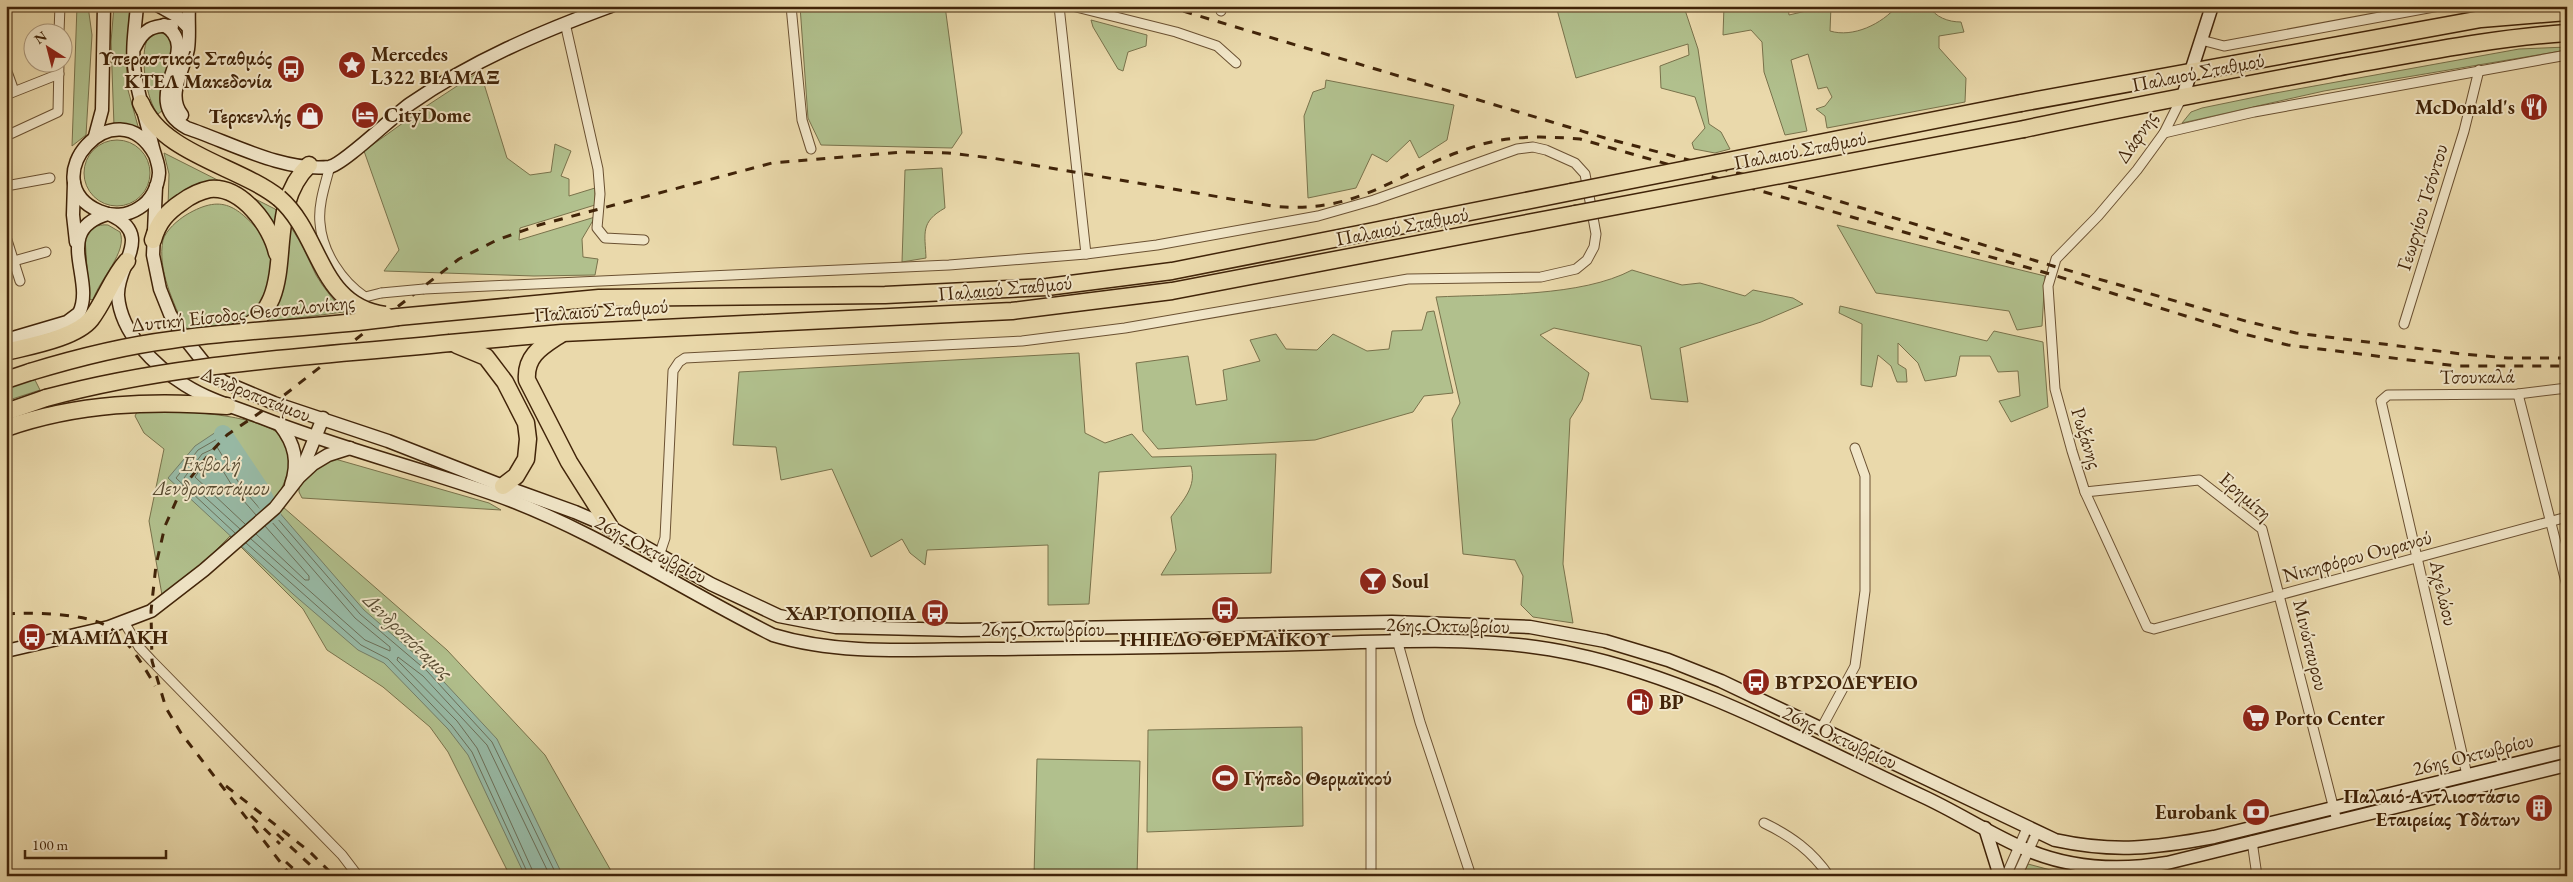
<svg xmlns="http://www.w3.org/2000/svg" width="2573" height="882" font-family="'EB Garamond',serif">
	<style>
		.green { fill: #b1c08d; stroke: #79724b }
		.water { fill: #98baa6; stroke: #757e67 }
		.lines { fill: none; stroke-linecap: round; stroke-linejoin: round }
		.shore { stroke: #6c6f58; stroke-width: 1 }
		.river { stroke: #98baa6; stroke-width: 18 }
		.street-casing { stroke: #6b5132; stroke-width: 11 }
		.secondary-casing { stroke: #412409; stroke-width: 15 }
		.highway-casing { stroke: #412409; stroke-width: 19 }
		.street { stroke: #f1e6c8; stroke-width: 9 }
		.secondary { stroke: #f1e6c8; stroke-width: 12 }
		.highway { stroke: #ead9ab; stroke-width: 16 }
		.rail { stroke: #412409; stroke-width: 3; stroke-dasharray: 9 9; stroke-linecap: butt }
		.street-bridge-casing { stroke: #6b5132; stroke-width: 11; stroke-linecap: butt }
		.highway-bridge-casing { stroke: #412409; stroke-width: 19; stroke-linecap: butt }
		.street-bridge { stroke: #f1e6c8; stroke-width: 9 }
		.highway-bridge { stroke: #ead9ab; stroke-width: 16 }
		.labels { text-anchor: middle; stroke-width: 4; stroke-linejoin: round; paint-order: stroke }
		.poi-label { font-size: 20px; font-weight: bold; fill: #412409; stroke: #f1e6c8; text-anchor: start }
		.street-label { font-size: 20px; fill: #412409; stroke: #f1e6c8 }
		.water-label { font-size: 21px; font-style: italic; fill: #574a30; stroke: #f1e6c8 }
	</style>
	<rect width="100%" height="100%" fill="#ead9ab"/>
	<filter id="stains"><feTurbulence type="fractalNoise" baseFrequency=".004" numOctaves="4"/><feColorMatrix values="0 0 0 0 .2 0 0 0 0 .09 0 0 0 0 .02 0 0 0 .5 -.17"/></filter>
	<radialGradient id="worn" r=".72"><stop offset=".6" stop-color="#630" stop-opacity="0"/><stop offset="1" stop-color="#630" stop-opacity=".3"/></radialGradient>
	<g class="green">
		<path d="M77,6H88L92,35L86,135L72,146Z"/>
		<path d="M114,6H130L126,61L128,90L139,130L114,126L111,42Z"/>
		<path d="M800,6H945L962,133L952,148L821,145L808,118Z"/>
		<path d="M1556,6H1708L1685,10L1698,49L1709,124L1721,132L1730,149L1715,153L1694,149L1692,143L1705,128L1695,97L1661,88L1660,66L1689,55L1688,44L1576,78Z"/>
		<path d="M1724,6H1788L1789,15L1806,11L1807,6H1831L1830,31C1853,38 1882,24 1897,6H1929C1935,17 1948,22 1961,22L1964,32L1939,36V48L1966,78L1965,102L1827,128L1825,116L1816,109L1825,106L1832,97L1827,87L1818,89L1808,54L1791,60L1807,131L1785,135L1764,72L1762,42L1751,30L1723,35Z"/>
		<path d="M1091,20L1147,35L1146,46L1128,52L1123,71L1118,69L1093,27Z"/>
		<path d="M159,32C185,40 165,70 161,87C159,95 160,103 163,110L158,114C146,100 139,54 148,38Z"/>
		<path d="M2567,47V50L2324,91L2182,123L2191,112L2202,108L2270,94L2519,49Z"/>
		<path d="M480,71L507,158L530,175L551,172L555,144L571,151L561,176L569,179V196L595,188V205L520,228L519,240L595,217L582,239L583,257L598,259L595,275L534,276L384,271L399,250L364,151L425,107Z"/>
		<path d="M1326,80L1454,105L1447,140L1419,158L1410,140L1387,162L1372,154L1356,188L1308,198L1304,116L1313,92L1325,88Z"/>
		<circle cx="117" cy="173" r="33"/>
		<path d="M164,153L275,209C296,229 304,250 316,275C324,289 334,300 344,312L236,326L185,329C174,303 157,270 163,240C166,230 178,220 186,215C226,191 239,210 267,239L278,235L225,187L168,208L169,174Z"/>
		<path d="M942,168L945,208C920,222 925,233 926,258L902,262L905,170Z"/>
		<path d="M108,225L120,232C128,252 100,278 93,300L89,299L85,237C91,228 97,224 108,225Z"/>
		<path d="M1837,225L2045,276L2042,326L2017,330L2009,311L1876,293Z"/>
		<path d="M1632,270L1682,285L1700,283L1745,296L1753,290L1793,298L1803,304L1761,322L1680,348L1688,402L1651,399L1641,346L1554,328L1540,335L1589,373L1582,400L1570,419L1563,564L1573,623L1533,617L1521,605L1523,576L1515,560L1463,554L1452,419L1460,403L1436,297C1495,294 1581,297 1632,270Z"/>
		<path d="M1840,306L1987,341L1994,331L2043,342L2048,407L2011,422L1999,401L2020,396L2018,371L1998,372L1990,356H1960L1956,376L1925,381L1918,363L1898,343V364L1906,369L1907,382H1897L1891,366L1878,355L1872,387L1861,385L1862,324L1839,313Z"/>
		<path d="M1434,311L1453,393L1424,396L1413,412L1315,440L1158,449L1143,431L1136,363L1188,356L1196,405L1227,400L1223,370L1260,361L1250,340L1276,334L1286,349L1317,350L1333,334L1367,351L1389,349L1392,331L1422,330L1427,312Z"/>
		<path d="M1079,353L1085,433L1105,443L1132,434L1152,457L1276,454L1271,573L1161,575L1176,550L1171,517C1183,500 1197,487 1191,466L1099,472L1089,604L1048,605V545L927,550L925,565L910,553L902,539L871,557L832,469L781,480L776,447L733,445L739,372Z"/>
		<path d="M34,378L40,390L6,401V388Z"/>
		<path d="M138,410C173,411 258,412 283,437C299,452 285,485 275,500L447,650L545,755L614,876H510L448,752L430,727L383,687L327,650L303,609L230,536L203,563L162,595L149,521L164,449L144,433L135,416Z"/>
		<path d="M335,459L489,503L501,510L302,498L299,492V485L319,464Z"/>
		<path d="M1302,727L1303,826L1147,832L1148,730Z"/>
		<path d="M1037,759L1140,761L1137,876H1034Z"/>
		<path d="M2028,864L2073,876H2022Z"/>
	</g>
	<path class="water" d="M219,430L252,481L364,610L431,668L497,739L563,876H525L468,755L448,729L384,663L358,650L293,594L168,478L195,446Z"/>
	<g class="lines">
		<g class="shore">
			<path d="M276,517L360,614L427,671L492,742L557,876"/>
			<path d="M245,524L195,477L207,460L215,458L236,492L256,515"/>
			<path d="M240,529L184,478L202,454L217,447L242,488L261,510"/>
			<path d="M235,533L176,478L198,450L219,438L247,484L266,506"/>
			<path d="M256,534L305,580H309V576L265,526"/>
			<path d="M251,539L365,640L390,651V647L355,618L271,521"/>
			<path d="M246,543L361,645L388,659L452,726L472,752L529,876"/>
			<path d="M535,876L477,748L457,721L397,660L398,657L423,676L487,745L550,876"/>
		</g>
		<path class="river" d="M223,434L260,489L272,514"/>
		<g class="street-casing">
			<g id="street">
				<path d="M791,6L802,120L811,149"/>
				<path d="M1059,6L1086,254"/>
				<path d="M1072,6L1176,32L1217,46L1236,63"/>
				<path d="M1220,6L1221,11"/>
				<path d="M565,23L598,169L600,194L597,228L605,238L644,240"/>
				<path d="M59,32L60,6"/>
				<path d="M2201,40L2224,46L2439,6"/>
				<path d="M6,69L14,91"/>
				<path d="M6,95L59,74"/>
				<path d="M2182,97L2164,133L2137,170L2098,216L2056,259L2048,286L2055,389L2072,451L2085,492L2147,627L2154,629L2567,517"/>
				<path d="M2164,133L2254,112L2567,55"/>
				<path d="M6,136L58,112L59,62"/>
				<path d="M330,166C325,185 318,205 320,223C322,252 342,282 365,297L381,293"/>
				<path d="M6,186L50,178"/>
				<path d="M6,237L20,281"/>
				<path d="M14,261L46,252"/>
				<path d="M424,289L949,265L1086,254L1157,245L1318,216L1374,200L1517,149L1533,147L1546,150L1575,163L1585,174L1596,234L1594,247L1587,260L1576,269L1541,277L1408,279L1125,328L1022,341L685,358L679,362L673,371L665,538L654,571"/>
				<path d="M2404,324L2464,131L2479,70"/>
				<path d="M2518,394L2567,586"/>
				<path d="M2085,492L2199,480L2262,529L2337,821"/>
				<path d="M124,622L139,647L152,661L342,855L358,876"/>
				<path d="M1392,622L1420,722L1471,876"/>
				<path d="M1822,727L1855,666L1865,591V476L1855,448"/>
				<path d="M2467,775L2381,401L2388,395L2518,394L2567,388"/>
				<path d="M1764,823C1791,836 1812,851 1829,876"/>
				<path d="M2252,841L2257,876"/>
				<path d="M1371,876V642"/>
				<path d="M2006,876L2027,828"/>
				<path d="M2017,876L2037,832"/>
				<path d="M2107,876L2126,871"/>
			</g>
		</g>
		<g class="secondary-casing">
			<g id="secondary">
				<path d="M137,6C135,29 131,51 135,74C139,99 147,123 153,148C155,156 159,164 159,173C158,187 151,201 139,208C127,216 112,217 99,211C31,181 116,84 155,155"/>
				<path d="M159,6L177,16L188,27"/>
				<path d="M164,25C206,50 134,99 187,128C229,142 283,172 329,167C343,165 393,116 410,104C472,61 540,32 611,6"/>
				<path d="M135,47C143,30 153,24 172,26"/>
				<path d="M2183,96L2212,6"/>
				<path d="M182,115C166,95 184,70 188,49C190,35 188,20 189,6"/>
				<path d="M95,136L102,110L104,6"/>
				<path d="M74,183L73,215L76,242"/>
				<path d="M156,186L153,255L160,289L170,314L182,335L213,374L224,382L274,403L388,441L503,486L575,512L610,527L711,584L779,616L836,627L961,630L1392,622L1530,627L1605,641L1668,660L1721,681L2055,840C2115,853 2154,848 2214,837L2567,751"/>
				<path d="M111,215C155,236 116,265 118,296C121,334 155,366 185,385C209,400 234,407 260,417C338,448 420,468 499,496C595,531 681,589 773,635C842,656 917,649 989,649C1092,648 1196,647 1300,644C1391,642 1484,634 1574,654C1693,679 1812,745 1922,796C1957,812 1990,834 2025,849C2071,869 2119,871 2167,863L2567,765"/>
				<path d="M6,340L67,322L79,313C96,279 51,230 108,214"/>
				<path d="M280,425C295,444 299,462 291,485"/>
				<path d="M301,472L323,418"/>
				<path d="M6,651L109,627L151,611L204,570L275,508L299,477L313,464L328,455L350,448"/>
				<path d="M1985,828L2000,876"/>
			</g>
		</g>
		<g class="highway-casing">
			<g id="highway">
				<path d="M141,103C162,154 239,166 279,198"/>
				<path d="M2021,103L2481,19L2567,12"/>
				<path d="M2024,129C2131,106 2239,86 2346,66C2420,53 2493,38 2567,33"/>
				<path d="M153,240C158,222 167,212 182,202C190,196 200,191 210,189C242,186 271,226 277,253"/>
				<path d="M398,317L599,298L885,295L1047,287L1172,271L1571,192"/>
				<path d="M236,332C307,305 257,215 309,165"/>
				<path d="M561,334C543,346 525,355 527,380L569,462L610,527"/>
				<path d="M450,343L562,333L1012,311L1172,291L1575,214"/>
				<path d="M457,345L486,357L505,382L526,423L528,439L526,459L516,476L503,486"/>
				<path d="M6,352C29,346 76,338 91,319C105,301 111,279 127,261"/>
				<path d="M6,380L30,372"/>
				<path d="M6,412L46,398"/>
				<path d="M6,428C78,403 152,400 227,406"/>
			</g>
		</g>
		<use href="#street" class="street"/>
		<use href="#secondary" class="secondary"/>
		<use href="#highway" class="highway"/>
		<g class="rail">
			<path d="M1166,6L1605,138L1799,189L2053,266L2249,322L2296,333L2462,354L2508,358H2567"/>
			<path d="M6,614C30,612 90,613 110,628C129,641 144,666 155,686"/>
			<path d="M226,786L310,852L334,876"/>
			<path d="M251,816L280,844"/>
			<path d="M277,834L322,876"/>
			<path d="M286,862L301,876"/>
			<path d="M291,876L181,733L166,708L152,661L151,611L156,565L165,526L181,490L210,453L227,435L274,403L459,259L497,240L539,225L772,163L904,152L948,153L992,158L1272,206C1360,215 1394,173 1470,148C1507,135 1542,136 1580,139L2050,274L2244,334L2288,345L2457,366H2567"/>
		</g>
		<g class="street-bridge-casing">
			<path id="street-bridge" d="M381,293L424,289"/>
		</g>
		<g class="highway-bridge-casing">
			<g id="highway-bridge">
				<path d="M1571,192L2021,103"/>
				<path d="M279,198C322,235 318,306 385,315"/>
				<path d="M1575,214L2024,129"/>
				<path d="M30,372C76,358 123,346 171,340C246,329 322,328 398,317"/>
				<path d="M46,398C178,362 315,357 450,343"/>
			</g>
		</g>
		<use href="#street-bridge" class="street-bridge"/>
		<use href="#highway-bridge" class="highway-bridge"/>
	</g>
	<defs>
		<g id="sight-disc" transform="scale(1.4375)"><circle r="9.5" fill="#8f2418" stroke="#f1e6c8"/><path d="M0-6L1.8-2.2L6-1.7L2.9 1.2L3.7 5.4L0 3.3L-3.7 5.4L-2.9 1.2L-6-1.7L-1.8-2.2Z" fill="#fff"/></g>
		<g id="bus-disc" transform="scale(1.4375)"><circle r="9.5" fill="#8f2418" stroke="#f1e6c8"/><path d="M-5-6H5V4H4V6H2V4H-2V6H-4V4H-5ZM-3.5-4V0h7V-4ZM-3.5 1.2v1.5H-2V1.2ZM2 1.2v1.5H3.5V1.2Z" fill="#fff"/></g>
		<g id="restaurant-disc" transform="scale(1.4375)"><circle r="9.5" fill="#8f2418" stroke="#f1e6c8"/><path d="M-5-6h1v4h1v-4h1v4h1v-4h1v5L-1.5 .5V6h-2V.5L-5-1ZM5-6V6H3V1.5H1.5Q1.5-4 5-6Z" fill="#fff"/></g>
		<g id="hotel-disc" transform="scale(1.4375)"><circle r="9.5" fill="#8f2418" stroke="#f1e6c8"/><path d="M-6-4.5h1.5V1H6V5H4.5V3h-9V5H-6ZM-4 0a1.8 1.8 0 1 1 3.6 0ZM.5 0V-2.5h3Q6-2.5 6 0Z" fill="#fff"/></g>
		<g id="shop-disc" transform="scale(1.4375)"><circle r="9.5" fill="#8f2418" stroke="#f1e6c8"/><path d="M-5-2.5h2.3a2.7 3.5 0 0 1 5.4 0H5L5.5 6h-11ZM-1.5-2.5h3a1.5 2.3 0 0 0-3 0Z" fill="#fff"/></g>
		<g id="bar-disc" transform="scale(1.4375)"><circle r="9.5" fill="#8f2418" stroke="#f1e6c8"/><path d="M-6-5H6L.8 .8V4.5H3.5V6h-7V4.5H-.8V.8Z" fill="#fff"/></g>
		<g id="fuel-disc" transform="scale(1.4375)"><circle r="9.5" fill="#8f2418" stroke="#f1e6c8"/><path d="M-5.5-6h7V0h2V4h1.3V-2.5L3-4.5l.8-.8L6-3V5H2.5V1h-1V6h-7ZM-4.2-4.7v3.2H.2V-4.7Z" fill="#fff"/></g>
		<g id="supermarket-disc" transform="scale(1.4375)"><circle r="9.5" fill="#8f2418" stroke="#f1e6c8"/><path d="M-6-5.5h2.5l.6 2H6L4.5 2H-2.5L-4.4-4H-6ZM-1.5 3.2a1.3 1.3 0 1 0 .1 0ZM3 3.2a1.3 1.3 0 1 0 .1 0Z" fill="#fff"/></g>
		<g id="stadium-disc" transform="scale(1.4375)"><circle r="9.5" fill="#8f2418" stroke="#f1e6c8"/><path d="M0-5a6.5 5 0 1 0 0 10a6.5 5 0 1 0 0-10ZM-3.5-1.8h7v3.6h-7Z" fill="#fff"/></g>
		<g id="building-disc" transform="scale(1.4375)"><circle r="9.5" fill="#8f2418" stroke="#f1e6c8"/><path d="M-4-6H4V6H1V3H-1V6H-4ZM-2.5-4.3h1.7v1.8h-1.7ZM.8-4.3h1.7v1.8H.8ZM-2.5-1h1.7V.8h-1.7ZM.8-1h1.7V.8H.8Z" fill="#fff"/></g>
		<g id="bank-disc" transform="scale(1.4375)"><circle r="9.5" fill="#8f2418" stroke="#f1e6c8"/><path d="M-6-4H6V4H-6ZM0-2.3a2.3 2.3 0 1 0 0 4.6a2.3 2.3 0 1 0 0-4.6Z" fill="#fff"/></g>
	</defs>
	<g fill-rule="evenodd">
		<use href="#sight-disc" x="352" y="65"/>
		<use href="#bus-disc" x="291" y="69"/>
		<use href="#restaurant-disc" x="2534" y="107"/>
		<use href="#hotel-disc" x="365" y="115"/>
		<use href="#shop-disc" x="310" y="116"/>
		<use href="#bar-disc" x="1373" y="581"/>
		<use href="#bus-disc" x="1225" y="610"/>
		<use href="#bus-disc" x="935" y="613"/>
		<use href="#bus-disc" x="32" y="637"/>
		<use href="#bus-disc" x="1756" y="682"/>
		<use href="#fuel-disc" x="1640" y="702"/>
		<use href="#supermarket-disc" x="2256" y="718"/>
		<use href="#stadium-disc" x="1225" y="778"/>
		<use href="#building-disc" x="2539" y="808"/>
		<use href="#bank-disc" x="2256" y="812"/>
	</g>
	<g class="labels">
		<g class="poi-label">
			<text x="371" y="61">Mercedes<tspan x="371" dy="23">L322 ΒΙΑΜΑΞ</tspan></text>
			<text x="272" y="65" text-anchor="end">Υπεραστικός Σταθμός<tspan x="272" dy="23">ΚΤΕΛ Μακεδονία</tspan></text>
			<text x="2515" y="114" text-anchor="end">McDonald's</text>
			<text x="384" y="122">CityDome</text>
			<text x="291" y="123" text-anchor="end">Τερκενλής</text>
			<text x="1392" y="588">Soul</text>
			<text x="916" y="620" text-anchor="end">ΧΑΡΤΟΠΟΙΙΑ</text>
			<text x="51" y="644">ΜΑΜΙΔΑΚΗ</text>
			<text x="1225" y="646" text-anchor="middle">ΓΗΠΕΔΟ ΘΕΡΜΑΪΚΟΥ</text>
			<text x="1775" y="689">ΒΥΡΣΟΔΕΨΕΙΟ</text>
			<text x="1659" y="709">BP</text>
			<text x="2275" y="725">Porto Center</text>
			<text x="1244" y="785">Γήπεδο Θερμαϊκού</text>
			<text x="2520" y="803" text-anchor="end">Παλαιό Αντλιοστάσιο<tspan x="2520" dy="23">Εταιρείας Υδάτων</tspan></text>
			<text x="2237" y="819" text-anchor="end">Eurobank</text>
		</g>
		<g class="street-label">
			<text transform="translate(2198 72) rotate(-11)" y="7">Παλαιού Σταθμού</text>
			<text transform="translate(2136 137) rotate(-56)" y="7">Δάφνης</text>
			<text transform="translate(1800 150) rotate(-11)" y="7">Παλαιού Σταθμού</text>
			<text transform="translate(2422 207) rotate(-73)" y="7">Γεωργίου Τσόντου</text>
			<text transform="translate(1402 226) rotate(-11)" y="7">Παλαιού Σταθμού</text>
			<text transform="translate(1005 288) rotate(-5)" y="7">Παλαιού Σταθμού</text>
			<text transform="translate(601 310) rotate(-4)" y="7">Παλαιού Σταθμού</text>
			<text transform="translate(243 313) rotate(-6)" y="7">Δυτική Είσοδος Θεσσαλονίκης</text>
			<text transform="translate(2477 376) rotate(-1)" y="7">Τσουκαλά</text>
			<text transform="translate(256 394) rotate(22)" y="7">Δενδροποτάμου</text>
			<text transform="translate(2087 438) rotate(73)" y="7">Ρωξάνης</text>
			<text transform="translate(2246 496) rotate(41)" y="7">Ερημίτη</text>
			<text transform="translate(651 549) rotate(28)" y="7">26ης Οκτωβρίου</text>
			<text transform="translate(2357 556) rotate(-15)" y="7">Νικηφόρου Ουρανού</text>
			<text transform="translate(2444 593) rotate(77)" y="7">Αχελώου</text>
			<text transform="translate(1448 625) rotate(1)" y="7">26ης Οκτωβρίου</text>
			<text x="1043" y="636">26ης Οκτωβρίου</text>
			<text transform="translate(2311 645) rotate(76)" y="7">Μινώταυρου</text>
			<text transform="translate(1840 737) rotate(25)" y="7">26ης Οκτωβρίου</text>
			<text transform="translate(2473 754) rotate(-14)" y="7">26ης Οκτωβρίου</text>
		</g>
		<g class="water-label">
			<text x="211" y="471">Εκβολή<tspan x="211" dy="24">Δενδροποτάμου</tspan></text>
			<text transform="translate(408 636) rotate(44)" y="7">Δενδροπόταμος</text>
		</g>
	</g>
	<rect width="2573" height="882" fill="none" stroke="#ead9ab" stroke-width="25"/>
	<rect x="8" y="8" width="2558" height="867" fill="none" stroke="#412409" stroke-width="2.5"/>
	<rect x="12" y="12" width="2548" height="857" fill="none" stroke="#412409"/>
	<g transform="translate(48 48) rotate(324)"><circle r="24" fill="#f1e6c8" stroke="#ab987c"/>
	<path d="M0-4L9 19L0 12L-9 19Z" fill="#8f2418"/>
	<text y="-8" font-size="14" font-weight="bold" text-anchor="middle" fill="#412409">N</text>
	</g>
	<path d="M25 850v8h141v-8" fill="none" stroke="#412409" stroke-width="2.5"/>
	<text x="32" y="850" font-size="15" fill="#412409" stroke="#f1e6c8" stroke-width="4" paint-order="stroke">100 m</text>
	<rect width="100%" height="100%" filter="url(#stains)"/>
	<rect width="100%" height="100%" fill="url(#worn)"/>
</svg>
